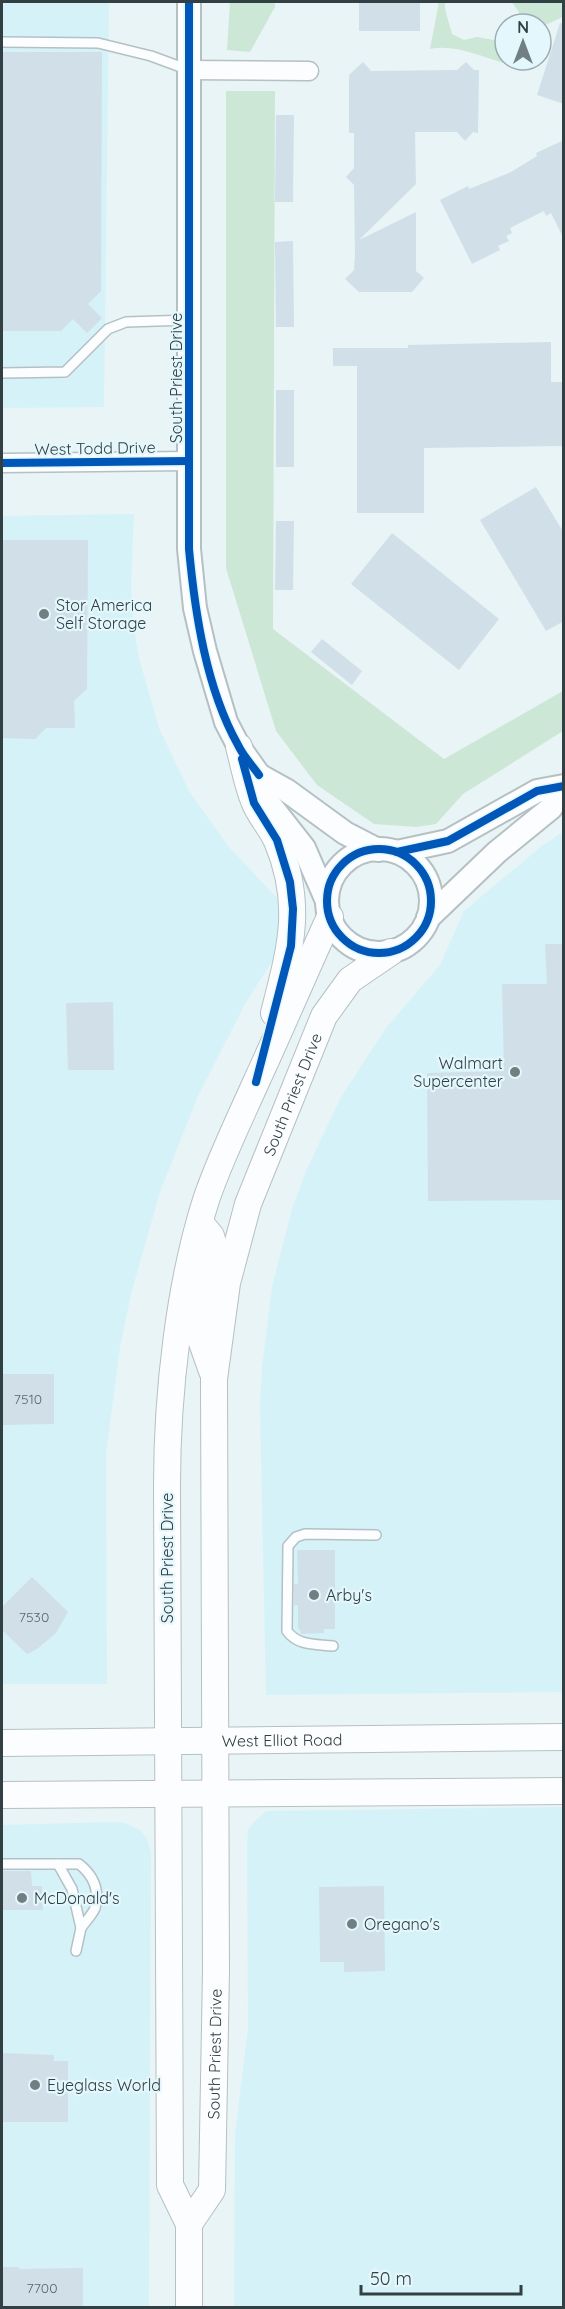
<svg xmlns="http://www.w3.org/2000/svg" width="565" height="2309" font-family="Quicksand,sans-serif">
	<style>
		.built { fill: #d5f2f9 }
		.green { fill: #cde7d6 }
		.building { fill: #d1dfe8 }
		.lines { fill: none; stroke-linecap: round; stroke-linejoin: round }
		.service-casing { stroke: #b5c0c3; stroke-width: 12 }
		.minor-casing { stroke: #b5c0c3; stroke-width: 21 }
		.tertiary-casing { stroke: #b5c0c3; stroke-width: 26 }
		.secondary-casing { stroke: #b5c0c3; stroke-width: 28 }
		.service { stroke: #fcfdfe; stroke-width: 9 }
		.minor { stroke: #fcfdfe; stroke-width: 18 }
		.tertiary { stroke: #fcfdfe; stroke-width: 22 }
		.secondary { stroke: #fcfdfe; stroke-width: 26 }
		.cycleway-casing { stroke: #e3f7fc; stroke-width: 11 }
		.cycleway { stroke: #0057b8; stroke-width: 8 }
		.poi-dot { fill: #727f82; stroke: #e3f7fc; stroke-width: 2 }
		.labels { text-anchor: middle; stroke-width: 4.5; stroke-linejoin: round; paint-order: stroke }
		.number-label { font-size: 14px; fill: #5a686c }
		.street-label { font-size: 16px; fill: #324043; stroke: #e3f7fc }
		.poi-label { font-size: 16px; fill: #324043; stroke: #e3f7fc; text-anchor: start }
	</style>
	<rect width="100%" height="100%" fill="#e9f4f6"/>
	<g class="built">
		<path d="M2,2H109L104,407L2,408Z"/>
		<path d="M134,514L131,586L133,623L139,658L159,728L189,791L228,846L274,895L300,917L245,1004L198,1096L160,1192L131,1294L120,1347L106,1454L107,1684H2V516Z"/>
		<path d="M563,832V1692L266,1695L260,1407L262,1367L272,1287L292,1209L306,1171L341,1097L386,1028L440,965L464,911L543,845Z"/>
		<path d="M563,1807V2307L234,2308L235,2135L248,2028L247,1849L248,1830L253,1823L266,1811Z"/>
		<path d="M113,1822L125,1823L140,1830L147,1839L151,1852L149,2307H2V1825Z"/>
	</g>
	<g class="green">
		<path d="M230,2H275V7L250,52L227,50Z"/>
		<path d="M439,2H445V9L452,34L464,40L477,37L500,41L505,38V60L503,63C480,56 454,44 430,49Z"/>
		<path d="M512,2H563V17L541,27V24H521L524,20Z"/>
		<path d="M226,91H275L273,629L444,759L563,691V731L463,794L436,824L416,827L374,824L317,785L276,731L226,568Z"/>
	</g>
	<g class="building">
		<rect x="359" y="2" width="61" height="29"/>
		<path d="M560,23L564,24V104L537,95Z"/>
		<path d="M2,52H102L101,291L88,304L102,318L87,333L73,319L61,331H2Z"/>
		<path d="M363,62L371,71L457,70L466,62L474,70H479L478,133L473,132L465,141L457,132H415L416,184L359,240L416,212V271L424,278L412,292H359L345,279L354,270L355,256L354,185L346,177L354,168V133H349V75Z"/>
		<path d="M276,115H294L293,202H275Z"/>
		<path d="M564,140V239L551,213L546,216L544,211L510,228L512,233L506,236L509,241L498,246L500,250L472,264L440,200L468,186L469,189L511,172L537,156L536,153Z"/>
		<path d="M293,241L294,327H276L275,242Z"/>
		<path d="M551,342V382H564V446L424,448V513H357V366H333V348H408V345Z"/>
		<rect x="276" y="390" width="18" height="77"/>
		<path d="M536,487L564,533V621L546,631L480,520Z"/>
		<path d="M276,521H294L293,590H275Z"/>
		<path d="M392,533L499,619L459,670L351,584Z"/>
		<path d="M2,540H88L87,689L74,701L75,728H46L35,739L2,738Z"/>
		<path d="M322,639L362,671L352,685L311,652Z"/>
		<path d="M545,944H564V1200L428,1201L427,1073L504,1071L502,984H547Z"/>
		<path d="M113,1002L114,1070H68L66,1003Z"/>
		<path d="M2,1374H54V1424L2,1425Z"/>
		<path d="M297,1550H335V1629H324V1633L301,1634L300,1629H298V1605H294V1584H298Z"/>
		<path d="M32,1577L68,1612L56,1633L37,1649L27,1654L2,1630V1607Z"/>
		<path d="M2,1871H31L32,1886H42L43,1910H2Z"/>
		<path d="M384,1886L385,1971L344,1972V1962H320L319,1887Z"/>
		<path d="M2,2053L54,2055V2061H68V2122H3Z"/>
		<path d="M2,2267H19V2269L83,2268V2307H2Z"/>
	</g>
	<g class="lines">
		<g class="service-casing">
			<g id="service">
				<path d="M2,42L98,43L151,56L189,70"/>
				<path d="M2,373L65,372L108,329L126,322L189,320"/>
				<path d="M333,1646C315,1644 298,1646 287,1631L288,1546L296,1537L305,1534L376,1535"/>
				<path d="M2,1864H79C93,1875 100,1889 95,1908C93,1914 85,1922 81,1928"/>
				<path d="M58,1864L72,1889L81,1928L76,1951"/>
			</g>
		</g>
		<g class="minor-casing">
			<g id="minor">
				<path d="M189,70L309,71"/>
				<path d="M2,463L189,461"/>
			</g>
		</g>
		<g class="tertiary-casing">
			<g id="tertiary">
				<path d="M189,2V549L195,608L205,651L226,722L239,747L259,775L264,797L304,848L327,901"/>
				<path d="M259,775L286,790L345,833L378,850"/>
				<circle cx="379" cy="901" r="52"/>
				<path d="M397,852L448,841L537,791L564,786"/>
				<path d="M428,918L497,852L551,808L564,787"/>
			</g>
		</g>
		<g class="secondary-casing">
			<g id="secondary">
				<path d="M239,747C244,765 247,784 254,801C259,815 271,827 277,841C304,905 290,950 274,1013"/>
				<path d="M200,1223L211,1236L214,1246L212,1271L200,1337L212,1371"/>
				<path id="s1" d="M2,1743L564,1737"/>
				<path d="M2,1795L564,1791"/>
				<path id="s2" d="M189,2224L212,2190L216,1971L214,1379L227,1283L248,1204L324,1016L350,980L391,952"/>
				<path d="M189,2308V2224L170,2185L167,1485C167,1395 179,1283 207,1197C221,1157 240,1118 257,1080C282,1026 305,971 330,917"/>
			</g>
		</g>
		<use href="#service" class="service"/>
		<use href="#minor" class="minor"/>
		<use href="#tertiary" class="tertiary"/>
		<use href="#secondary" class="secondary"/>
		<g class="cycleway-casing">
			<g id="cycleway">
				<path d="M189,2V549C195,613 206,688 238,745C243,756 252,765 259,775"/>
				<path d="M2,463L189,461"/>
				<path d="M242,759L254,803L277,840L290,882L293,909L291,946L256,1082"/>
				<circle cx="379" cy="901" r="52"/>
				<path d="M397,852L448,841L537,791L564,786"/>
			</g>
		</g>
		<use href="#cycleway" class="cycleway"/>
	</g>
	<g class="poi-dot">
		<circle cx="44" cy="614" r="6"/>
		<circle cx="515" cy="1072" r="6"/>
		<circle cx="314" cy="1595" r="6"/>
		<circle cx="22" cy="1898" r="6"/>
		<circle cx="352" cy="1924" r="6"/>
		<circle cx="35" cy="2085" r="6"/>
	</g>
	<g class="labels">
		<g class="number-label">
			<text x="28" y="1404">7510</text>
			<text x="34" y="1622">7530</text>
			<text x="42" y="2293">7700</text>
		</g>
		<g class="street-label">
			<text transform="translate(176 378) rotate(-90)" y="6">South Priest Drive</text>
			<text transform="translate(95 448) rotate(-1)" y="6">West Todd Drive</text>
			<text dy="6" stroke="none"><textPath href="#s2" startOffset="1149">South Priest Drive</textPath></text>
			<text transform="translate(167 1558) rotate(-90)" y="6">South Priest Drive</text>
			<text dy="6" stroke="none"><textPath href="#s1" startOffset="280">West Elliot Road</textPath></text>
			<text dy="6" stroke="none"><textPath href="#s2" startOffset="177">South Priest Drive</textPath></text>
		</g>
		<g class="poi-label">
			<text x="56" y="611">Stor America<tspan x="56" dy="18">Self Storage</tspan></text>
			<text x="503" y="1069" text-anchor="end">Walmart<tspan x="503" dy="18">Supercenter</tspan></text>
			<text x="326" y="1601">Arby's</text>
			<text x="34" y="1904">McDonald's</text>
			<text x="364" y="1930">Oregano's</text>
			<text x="47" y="2091">Eyeglass World</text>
		</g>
	</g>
	<rect width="565" height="2309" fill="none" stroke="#324043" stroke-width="6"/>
	<g transform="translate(523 42)"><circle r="28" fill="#e3f7fc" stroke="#9caeb2" stroke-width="1.5"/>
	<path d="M0-4.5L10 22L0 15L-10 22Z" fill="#727f82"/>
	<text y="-9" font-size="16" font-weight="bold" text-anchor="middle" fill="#324043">N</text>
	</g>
	<path d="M361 2285v9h160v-9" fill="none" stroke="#324043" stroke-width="3"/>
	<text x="370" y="2285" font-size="18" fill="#324043" stroke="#e3f7fc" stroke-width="4.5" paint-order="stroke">50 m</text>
</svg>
